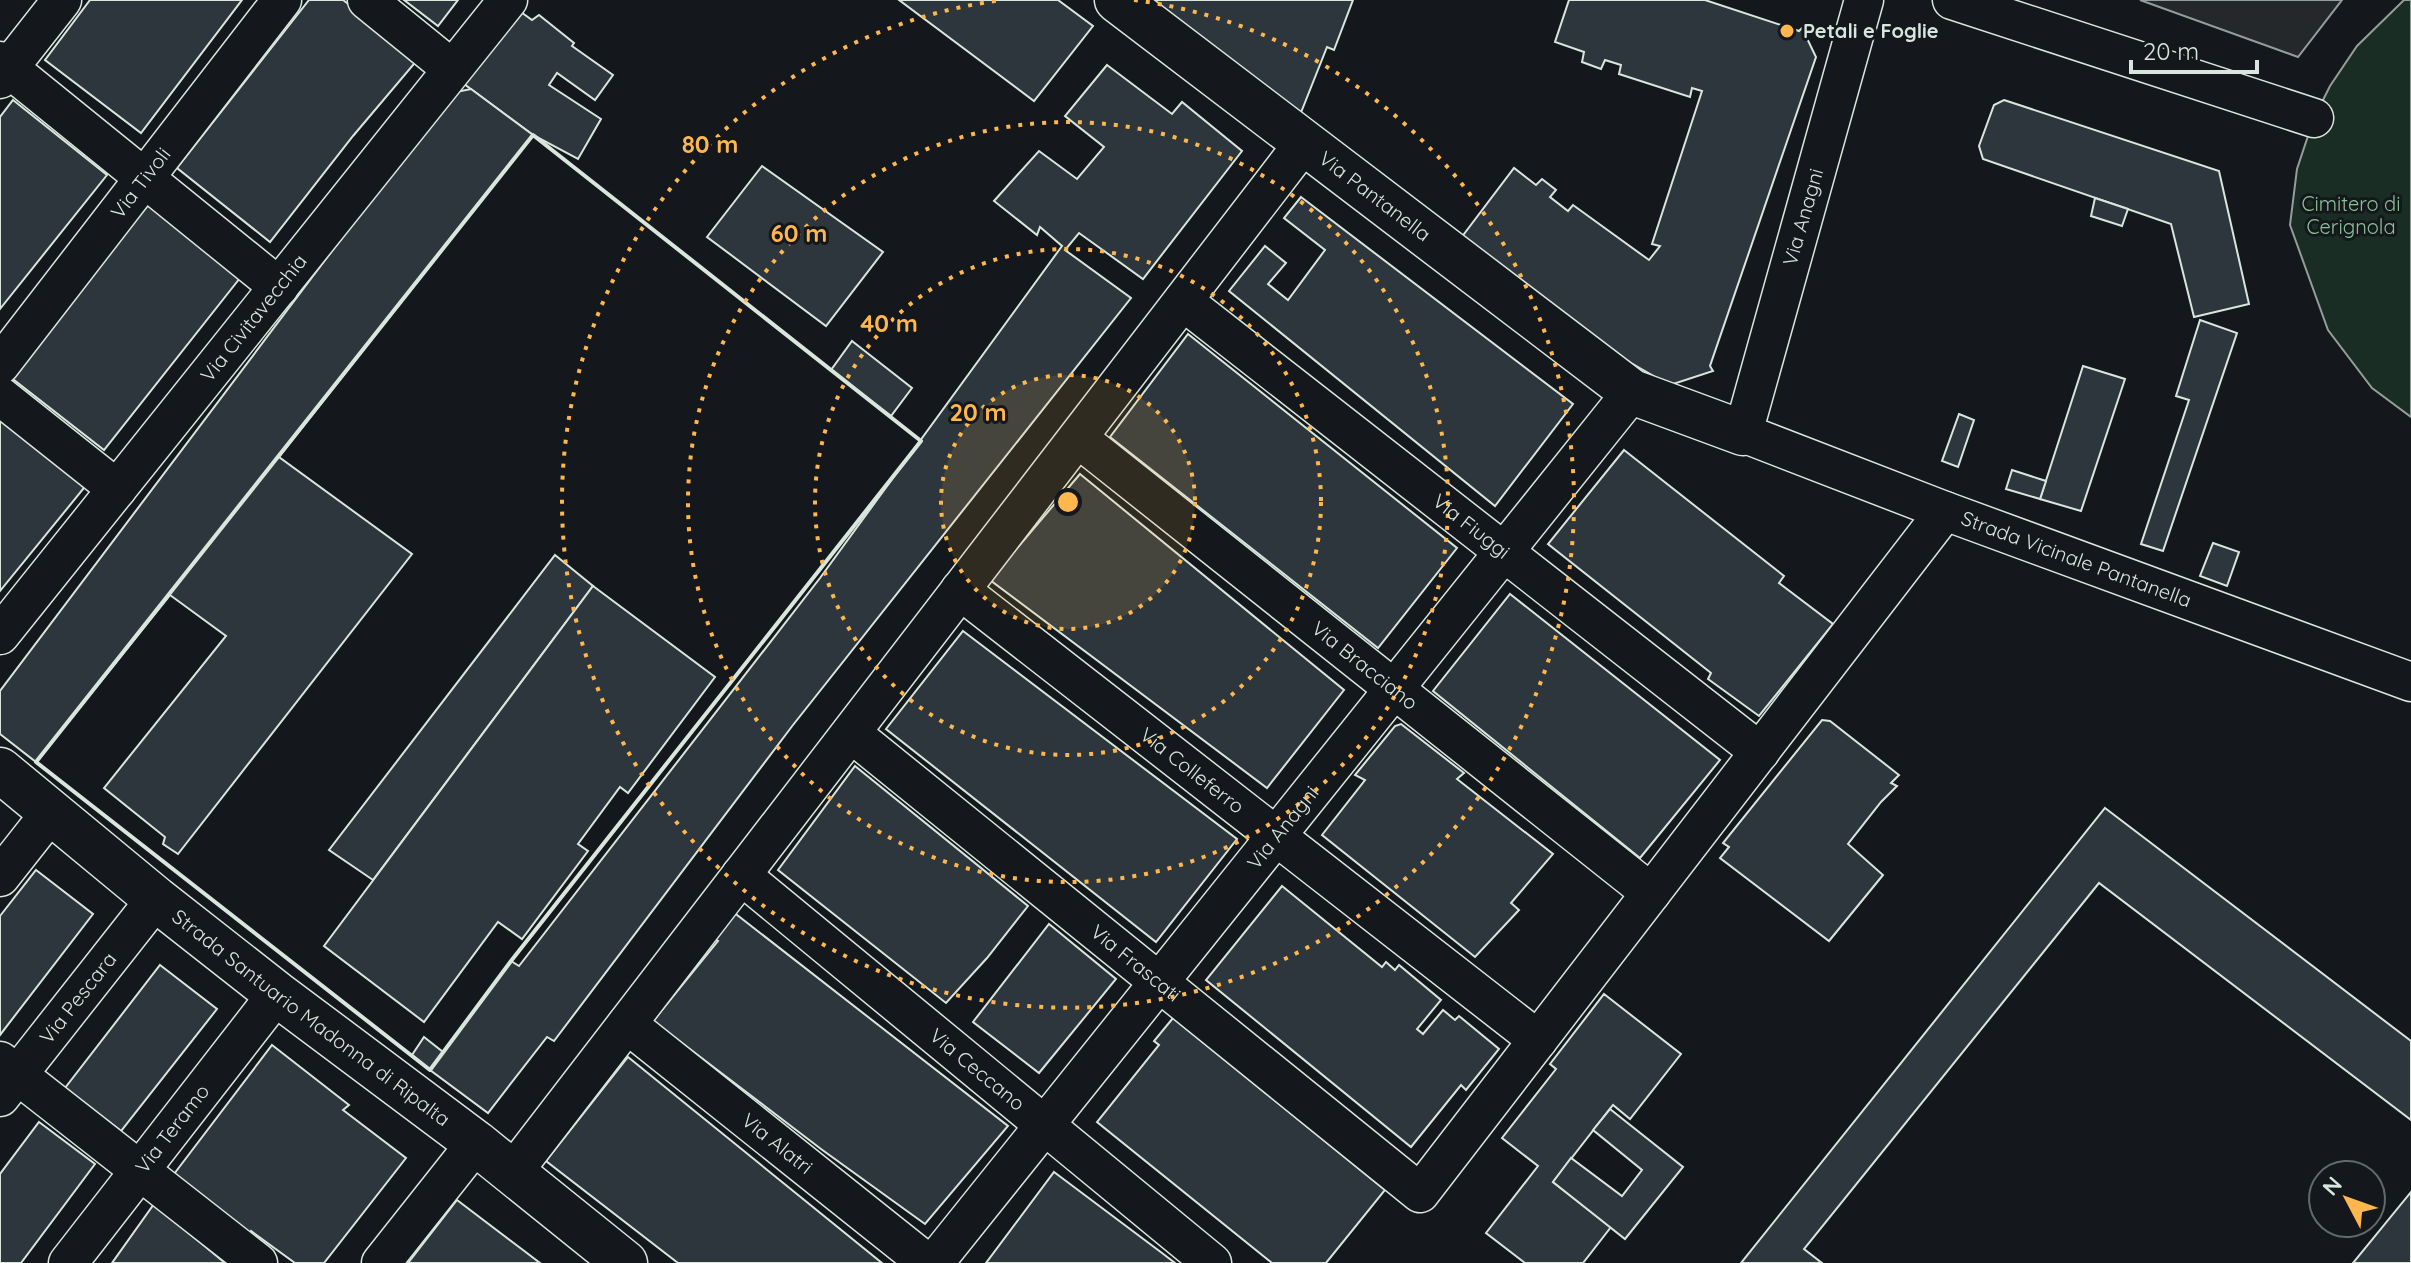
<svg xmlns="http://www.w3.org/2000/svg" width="2411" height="1263" font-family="Quicksand,sans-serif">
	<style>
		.green { fill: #1a2d24; stroke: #939e99; stroke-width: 2 }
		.parking { fill: #24282b; stroke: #939e99; stroke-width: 2 }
		.building { fill: #2c363c; stroke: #d8e6dc; stroke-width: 2 }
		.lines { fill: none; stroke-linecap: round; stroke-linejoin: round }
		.street-casing { stroke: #d8e6dc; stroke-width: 41 }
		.secondary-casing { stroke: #d8e6dc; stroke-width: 47 }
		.street { stroke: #14181c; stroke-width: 38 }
		.secondary { stroke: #14181c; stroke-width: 44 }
		.wall { stroke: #d8e6dc; stroke-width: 4 }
		.ring { fill: none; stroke: #ffb74d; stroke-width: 4; stroke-dasharray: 4 8 }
		.poi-dot { fill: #ffb74d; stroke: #14181c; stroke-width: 3 }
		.labels { text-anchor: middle; stroke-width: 6; stroke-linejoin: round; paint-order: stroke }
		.poi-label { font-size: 20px; font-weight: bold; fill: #d8e6dc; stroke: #14181c; text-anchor: start }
		.street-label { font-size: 20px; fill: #d8e6dc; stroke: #14181c }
		.park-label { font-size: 20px; fill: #8ac095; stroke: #14181c }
		.centre { fill: #ffb74d; stroke: #14181c; stroke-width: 4 }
		.ring-label { font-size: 24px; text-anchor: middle; font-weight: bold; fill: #ffb74d; stroke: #14181c; stroke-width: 6; stroke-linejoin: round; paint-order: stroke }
	</style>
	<rect width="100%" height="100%" fill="#14181c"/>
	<path class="green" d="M2404,0H2411V417L2372,388L2328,330L2290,225L2297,169L2314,118L2330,86L2357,46Z"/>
	<path class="parking" d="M2140,0H2342L2298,57Z"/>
	<g class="building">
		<path d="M90,0H242L141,133L45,60Z"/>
		<path d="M309,0H343L419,58L353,136L270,242L177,168Z"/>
		<path d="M404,0H458L438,26Z"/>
		<path d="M899,0H1058L1093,26L1034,101Z"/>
		<path d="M1148,0H1353L1334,50L1327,47L1300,115Z"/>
		<path d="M1569,0H1705L1799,31L1802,28L1816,57L1710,366L1713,371L1664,387L1662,381L1612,352L1461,238L1514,168L1536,185L1542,179L1556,190L1550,197L1568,211L1573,205L1649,260L1660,246L1652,244L1702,91L1692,88L1690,97L1619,74L1621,65L1605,60L1601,69L1582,62L1584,52L1555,42Z"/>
		<path d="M514,7L532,20L539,15L574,43L572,46L613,75L595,100L557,73L549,85L601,119L578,159L533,135L452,75Z"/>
		<path d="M1107,65L1172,114L1182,102L1242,151L1143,279L1079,233L1065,250L1131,298L793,725L554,1041L547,1037L488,1113L430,1070L511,961L519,966L820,578L1062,246L1040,227L1037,235L994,201L1039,151L1077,179L1104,147L1065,116Z"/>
		<path d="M471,89L533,135L279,457L412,554L178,854L163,844L165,837L104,788L226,636L170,595L36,762L0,734V691L451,93Z"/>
		<path d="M13,100L107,175L0,309V117Z"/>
		<path d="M2004,100L2219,171L2249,304L2194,317L2171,224L1983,159L1979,146L1994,105Z"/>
		<path d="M762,166L883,252L826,326L707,237Z"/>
		<path d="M1301,197L1573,404L1495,506L1229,291L1265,246L1286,263L1268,284L1288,300L1325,250L1284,218Z"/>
		<path d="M2095,198L2128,209L2122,226L2091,216Z"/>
		<path d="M148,205L240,278L104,450L9,376Z"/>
		<path d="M2200,320L2237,333L2163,551L2141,544L2189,400L2176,396Z"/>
		<path d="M1188,334L1457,548L1378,648L1110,437Z"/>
		<path d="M852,341L912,388L891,416L831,370Z"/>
		<path d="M2083,366L2125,379L2081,511L2040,499Z"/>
		<path d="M1959,414L1974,420L1958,467L1942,461Z"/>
		<path d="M0,415L88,483L0,591Z"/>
		<path d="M1624,450L1784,576L1779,583L1833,624L1759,716L1708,679L1711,673L1548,544Z"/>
		<path d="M2012,470L2046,481L2040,499L2006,489Z"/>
		<path d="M1080,474L1344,690L1267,788L990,580Z"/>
		<path d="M2213,543L2239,552L2227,586L2200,576Z"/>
		<path d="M555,555L593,586L373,880L329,850Z"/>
		<path d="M593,586L715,677L628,793L620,787L578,844L588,851L522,939L498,922L424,1022L324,946Z"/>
		<path d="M1510,594L1720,760L1640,858L1433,691Z"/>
		<path d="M963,631L1237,839L1156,942L886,729Z"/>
		<path d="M1822,720L1830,721L1899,775L1891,783L1897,786L1881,802L1848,844L1883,875L1829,941L1720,858L1729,847L1723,843Z"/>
		<path d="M1401,724L1464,773L1457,779L1553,854L1511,903L1519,910L1475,957L1322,835L1365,780L1355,775L1395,726Z"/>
		<path d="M855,766L1028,906L987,958L946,1003L778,870Z"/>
		<path d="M2105,808L2411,1041V1120L2099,883L1804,1249L1822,1263H1741Z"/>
		<path d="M36,870L93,914L0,1035V916Z"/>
		<path d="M1282,886L1382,967L1386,962L1395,970L1399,965L1441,1000L1417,1029L1423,1034L1443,1010L1455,1020L1459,1016L1499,1049L1466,1090L1461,1085L1411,1147L1206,980Z"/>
		<path d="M732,911L1008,1126L925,1224L821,1149L653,1021L718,941L712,937Z"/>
		<path d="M1049,924L1116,979L1039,1073L973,1022Z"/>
		<path d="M160,965L217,1009L121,1131L65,1088Z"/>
		<path d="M1604,994L1681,1054L1630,1119L1613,1105L1553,1182L1611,1227L1583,1263H1525L1486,1233L1538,1166L1502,1138L1556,1069L1550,1064Z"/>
		<path d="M1173,1018L1385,1190L1326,1263H1272L1097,1122L1159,1045L1154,1041Z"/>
		<path d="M424,1037L443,1052L430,1070L412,1055Z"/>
		<path d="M272,1045L349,1105L343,1110L406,1158L324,1263H295L251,1231L246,1238L171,1178Z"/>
		<path d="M628,1057L882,1263H678L546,1161Z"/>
		<path d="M1610,1109L1683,1167L1625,1239L1553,1182L1571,1158L1622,1196L1642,1170L1593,1130Z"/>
		<path d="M39,1122L95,1164L21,1263H0V1174Z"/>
		<path d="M1054,1172L1162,1253L1175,1263H986Z"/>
		<path d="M2411,1192V1263H2353Z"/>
		<path d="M457,1200L523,1250L540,1263H408Z"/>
		<path d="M154,1204L225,1263H112Z"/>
	</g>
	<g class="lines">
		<g class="street-casing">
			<g id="street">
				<path d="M367,0L452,69"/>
				<path id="s1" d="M1864,0L1743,433L1945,511L2411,682"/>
				<path d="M1952,0L2314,118"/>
				<path d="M0,61L279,287"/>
				<path d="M0,79L62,0"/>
				<path id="s2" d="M1183,301L1760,752"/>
				<path id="s3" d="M0,365L282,0"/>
				<path d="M0,396L117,489"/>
				<path id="s4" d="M1078,438L1651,893"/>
				<path id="s5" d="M960,590L1538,1040"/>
				<path id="s6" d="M0,635L508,0"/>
				<path id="s7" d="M851,733L1420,1193L1945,511"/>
				<path id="s8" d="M741,875L1212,1263"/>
				<path d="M0,877L52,811"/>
				<path id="s9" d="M627,1024L927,1263"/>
				<path d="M0,1061L258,1263"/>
				<path id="s10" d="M0,1097L156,899"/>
				<path d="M513,1172L1304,143"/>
				<path id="s11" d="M68,1263L277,994"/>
				<path d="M381,1263L476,1143"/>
				<path id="s12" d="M934,1263L1632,392"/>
			</g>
		</g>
		<g class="secondary-casing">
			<g id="secondary">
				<path id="s13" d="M1117,0L1632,392L1743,433"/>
				<path id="s14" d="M0,770L156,899L277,994L476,1143L625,1263"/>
			</g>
		</g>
		<use href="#street" class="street"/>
		<use href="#secondary" class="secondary"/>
		<path class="wall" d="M533,135L921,441L511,961L430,1070L36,762Z"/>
	</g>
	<circle cx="1068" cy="502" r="127" fill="#ffb74d" fill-opacity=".12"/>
	<g class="ring">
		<circle cx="1068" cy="502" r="127"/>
		<circle cx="1068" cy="502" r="253"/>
		<circle cx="1068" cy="502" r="380"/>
		<path d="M1134 0A506 506 0 1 1 1002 0"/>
	</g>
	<circle class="poi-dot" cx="1787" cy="31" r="8"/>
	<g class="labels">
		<g class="poi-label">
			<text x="1803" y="38">Petali e Foglie</text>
		</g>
		<g class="street-label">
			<text dy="7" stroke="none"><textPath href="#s3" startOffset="230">Via Tivoli</textPath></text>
			<text dy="7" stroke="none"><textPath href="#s13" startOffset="324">Via Pantanella</textPath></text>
			<text transform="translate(1803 217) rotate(-74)" y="7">Via Anagni</text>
			<text dy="7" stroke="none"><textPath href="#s6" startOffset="406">Via Civitavecchia</textPath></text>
			<text dy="7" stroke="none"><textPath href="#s2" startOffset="366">Via Fiuggi</textPath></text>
			<text dy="7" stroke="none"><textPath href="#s1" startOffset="806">Strada Vicinale Pantanella</textPath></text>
			<text dy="7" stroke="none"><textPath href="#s4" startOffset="366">Via Bracciano</textPath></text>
			<text dy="7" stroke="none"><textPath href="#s5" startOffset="294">Via Colleferro</textPath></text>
			<text dy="7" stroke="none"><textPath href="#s12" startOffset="558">Via Anagni</textPath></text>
			<text dy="7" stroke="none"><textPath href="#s7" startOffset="366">Via Frascati</textPath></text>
			<text dy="7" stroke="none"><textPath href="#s10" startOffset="126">Via Pescara</textPath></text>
			<text dy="7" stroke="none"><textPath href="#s14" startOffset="398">Strada Santuario Madonna di Ripalta</textPath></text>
			<text dy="7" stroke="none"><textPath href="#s8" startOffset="306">Via Ceccano</textPath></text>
			<text dy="7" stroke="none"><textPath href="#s11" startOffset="170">Via Teramo</textPath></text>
			<text dy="7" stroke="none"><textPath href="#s9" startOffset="192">Via Alatri</textPath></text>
		</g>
		<g class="park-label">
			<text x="2351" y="211">Cimitero di<tspan x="2351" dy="23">Cerignola</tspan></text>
		</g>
	</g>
	<circle cx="1068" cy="502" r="12" class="centre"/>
	<g class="ring-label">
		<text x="710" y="153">80 m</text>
		<text x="799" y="242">60 m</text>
		<text x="889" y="332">40 m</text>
		<text x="978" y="421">20 m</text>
	</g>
	<g transform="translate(2347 1199) rotate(311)"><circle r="38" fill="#14181c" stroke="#626a69" stroke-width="2"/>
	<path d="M0-6L14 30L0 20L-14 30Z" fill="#ffb74d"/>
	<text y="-12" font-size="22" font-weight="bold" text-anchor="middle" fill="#d8e6dc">N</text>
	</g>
	<path d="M2131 60v12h126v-12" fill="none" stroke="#d8e6dc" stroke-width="4"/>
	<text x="2143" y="60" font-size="24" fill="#d8e6dc" stroke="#14181c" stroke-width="6" paint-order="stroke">20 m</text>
</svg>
